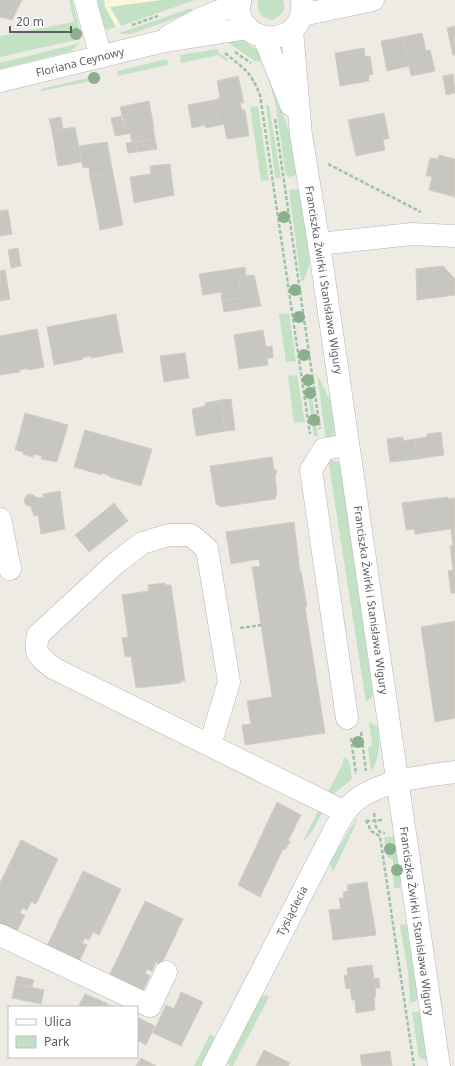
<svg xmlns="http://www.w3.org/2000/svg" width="455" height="1066" font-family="'Noto Sans',sans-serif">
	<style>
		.commercial { fill: #faf5db }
		.green { fill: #c3e2c5 }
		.building { fill: #c8c6c0; stroke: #d1cec3 }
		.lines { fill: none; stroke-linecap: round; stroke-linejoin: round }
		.minor-casing { stroke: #b4b5b9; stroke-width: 23 }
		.path { stroke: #9cc2aa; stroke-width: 2.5; stroke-dasharray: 4 2; stroke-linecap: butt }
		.minor { stroke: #fff; stroke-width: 22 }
		.tree { fill: #8cb08d }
		.labels { text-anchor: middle; stroke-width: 3; stroke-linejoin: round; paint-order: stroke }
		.street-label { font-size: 11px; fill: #5c5e63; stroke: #fff }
	</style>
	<rect width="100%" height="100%" fill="#edebe4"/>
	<path class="commercial" d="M97,0H194L111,29L105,26Z"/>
	<g class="green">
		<path d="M69,0H72L78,22L80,39L0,57V36L74,22Z"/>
		<path d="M98,0H104L105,7L116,27L107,30L103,25L97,3Z"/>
		<path d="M161,0H195L121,26L110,7Z"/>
		<path d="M258,0H283C287,10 281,16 272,20C261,18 256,12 258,0Z"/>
		<path d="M191,8L193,12L131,34H117Z"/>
		<path d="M240,38L257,50L262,61L256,62L226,41Z"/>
		<path d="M80,43L71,51L0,69V63Z"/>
		<path d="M218,49L219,53L228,59L227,61L218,55L181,63L180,55Z"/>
		<path d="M167,59L168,65L118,76L117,71Z"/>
		<path d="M269,73L292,140L298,175L288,177L286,175L275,101L267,75Z"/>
		<path d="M100,75L101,79L41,91V89Z"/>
		<path d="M266,105H269L281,178H275Z"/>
		<path d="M258,106L269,180L261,181L250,107Z"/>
		<path d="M300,189L310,263L304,280L301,281L289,190Z"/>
		<path d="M289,313L296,361L286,362L279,314Z"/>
		<path d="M317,374L331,403L335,432L332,437L326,440Z"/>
		<path d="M297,375L305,422L294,423L288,376Z"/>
		<path d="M309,375L318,436H314L305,376Z"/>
		<path d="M328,459L338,462L341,467L373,694L371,698L366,702Z"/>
		<path d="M369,722L378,727C380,745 380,757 371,772L368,748L372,745Z"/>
		<path d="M345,757L350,763L352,779L331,796L327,794L343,763V759Z"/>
		<path d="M319,809L322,813L312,832L302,843Z"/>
		<path d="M358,816L355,826L333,872L330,862Z"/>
		<path d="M394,836L401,883L400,888H394L393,860L387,857L384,838Z"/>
		<path d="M406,924L418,996L416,1001L410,1003L408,972L400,925Z"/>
		<path d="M266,995L269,997L233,1066H230L227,1062L261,997Z"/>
		<path d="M412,1012H419L421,1015L427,1060L419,1058Z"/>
		<path d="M210,1034L213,1036L215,1039L201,1066H194Z"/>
	</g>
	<g class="building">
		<path d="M0,0H22L12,20L0,17Z"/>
		<path d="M455,26V55H453L447,28Z"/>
		<path d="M422,33L426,51L430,50L435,71L411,76L403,37Z"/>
		<path d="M403,37L409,66L387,71L381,41Z"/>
		<path d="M364,48L365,57L370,56L373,74L369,75V81L340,86L335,53Z"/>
		<path d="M453,74L455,93L446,95L443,76Z"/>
		<path d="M238,76L244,103H240L242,110H245L249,136L227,139L224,124L220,125L214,100L220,98L217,81Z"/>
		<path d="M214,100L220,125L206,128L205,125L192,128L188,105Z"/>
		<path d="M149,101L154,129L127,134L120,107Z"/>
		<path d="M384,113L389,138L383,140L385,150L356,156L348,120Z"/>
		<path d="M121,116L122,121H124L127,134L115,136L111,118Z"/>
		<path d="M61,117L63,129L52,131L49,119Z"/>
		<path d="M75,127L82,162L58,166L52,131Z"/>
		<path d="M153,129L155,139L132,142L130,133Z"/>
		<path d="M155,139L157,149L137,152L135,142Z"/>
		<path d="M107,142L113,173L90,177L89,167L83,168L79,146Z"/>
		<path d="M135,142L137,152L128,153L126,143Z"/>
		<path d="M439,155L455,159V197L429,190L432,177L426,175L430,158L438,159Z"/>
		<path d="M170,164L174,195L134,203L130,177L151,174L150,166Z"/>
		<path d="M113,173L123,225L100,230L90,177Z"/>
		<path d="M8,210L12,234L0,236V211Z"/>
		<path d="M18,248L21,266L11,268L8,250Z"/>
		<path d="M443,266L455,279V295L417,300L416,269Z"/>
		<path d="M245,267L246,276L238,277L241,298L222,301L221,292L203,295L199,274Z"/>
		<path d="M5,270L10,299L0,301V271Z"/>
		<path d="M254,275L261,306L224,312L222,301L241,298L238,277Z"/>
		<path d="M116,314L123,352L91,358L90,356L82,358L83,359L54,365L47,327Z"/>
		<path d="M37,329L44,367L28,370V368L20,370V372L0,375V336Z"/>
		<path d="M263,330L266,347L272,346L273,358H267L268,365L239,369L234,335Z"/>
		<path d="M185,353L189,378L164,382L160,356Z"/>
		<path d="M231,399L235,430L225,431L221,400Z"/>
		<path d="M221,400L225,431L196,436L192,409L205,406V403Z"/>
		<path d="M25,413L68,425L57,462L41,459L42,456L34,454L33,457L23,454V452L15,450Z"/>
		<path d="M85,430L152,449L141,486L110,477V476L102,473V475L74,467Z"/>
		<path d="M441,432L444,455L417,459L414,439L427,437V434Z"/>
		<path d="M403,437V441L414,439L417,459L390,462L387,439Z"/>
		<path d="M272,457L274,470H277L275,477L277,492L275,499L221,507L216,504L210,466Z"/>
		<path d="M60,491L65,529L41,534L38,515L34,516L31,507L25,504L24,499L27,495L32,494L37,498L44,497L43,494Z"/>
		<path d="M448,497V499L455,498V593H451L448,571L453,570L450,546H453L451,529L415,534L414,529L406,530L402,503Z"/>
		<path d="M114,503L128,521L89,552L75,535Z"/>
		<path d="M294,522L300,572L301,571L307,607H305L325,733L245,745L242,725L251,724L247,701L272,697L252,567L260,566L259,559L231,564L226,532Z"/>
		<path d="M165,583V585H171L185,681H180L181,683L136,688L131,656L125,657L122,638L128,637L122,595L149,591L148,585Z"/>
		<path d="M455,621V718L435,722L421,627Z"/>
		<path d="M277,802L301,815L288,841L291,842L289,843L285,850L283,849L260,897L238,885Z"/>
		<path d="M21,840L58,859L36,904L31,902L27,910L22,908L20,913L25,915L17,931L0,925V883Z"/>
		<path d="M83,871L121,889L99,935L93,932L89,940L85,938L82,943L87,945L79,962L47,946Z"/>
		<path d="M367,882L376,935L333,940L329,910L341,909L339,898H344L343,892L348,891L347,885Z"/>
		<path d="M145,901L183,919L161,965L156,962L152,971L147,969L145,973L150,976L142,992L109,976Z"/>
		<path d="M372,965L374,979L379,978L380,988H375L376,997H374L375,1010L356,1013L355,1000H352L350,988L346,989L344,976L348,975L347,968Z"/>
		<path d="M17,976L34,980L32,987L15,984Z"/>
		<path d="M15,984L44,990L41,1004L12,998Z"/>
		<path d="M181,992L203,1002L195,1018L174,1009Z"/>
		<path d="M85,994L104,1002L101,1007H78Z"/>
		<path d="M104,1002L113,1007H101Z"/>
		<path d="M166,1005L195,1018L181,1046L153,1033Z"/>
		<path d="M137,1017L155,1026L146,1045L137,1040Z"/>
		<path d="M264,1050L290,1063L288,1066H256Z"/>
		<path d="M390,1051L392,1066H362L360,1055Z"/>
		<path d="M141,1058L156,1066H136Z"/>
	</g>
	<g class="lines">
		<g class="minor-casing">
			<g id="minor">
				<path d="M85,0L101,57"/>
				<path d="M240,0C229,45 308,54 302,0"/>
				<path d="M302,15L373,0"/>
				<path d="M292,30L301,135L319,244L439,1066"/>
				<path d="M169,36L202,18L240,3"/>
				<path d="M264,37L291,105"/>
				<path d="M0,81L160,42L248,28"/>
				<path d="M319,244L412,234L455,236"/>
				<path d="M0,519L10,569"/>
				<path d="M347,718L311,470L324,449L348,445"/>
				<path d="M210,745L229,682L207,549L191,535H169L142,543L115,564L38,635C34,655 38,655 53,668L345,812"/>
				<path d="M0,935L150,1006L166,972"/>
				<path d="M213,1066L335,829C339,822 343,814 348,808C369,782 423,776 455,772"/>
			</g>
		</g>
		<g class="path">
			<path d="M132,25L158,16"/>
			<path d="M235,52L251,63"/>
			<path d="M225,53C244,69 250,70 260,95L310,434"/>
			<path d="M275,119L320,429"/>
			<path d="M328,164L421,212"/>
			<path d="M240,628L262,625"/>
			<path d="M361,732L366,771"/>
			<path d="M351,738L356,774"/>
			<path d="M374,813L376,827L380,832L385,833"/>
			<path d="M366,820L371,831L380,836L414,1066"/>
			<path d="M366,821L382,820"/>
		</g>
		<use href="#minor" class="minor"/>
	</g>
	<g class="tree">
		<circle cx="76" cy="34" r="6"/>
		<circle cx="94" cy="78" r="6"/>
		<circle cx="284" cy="217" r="6"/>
		<circle cx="295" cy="290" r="6"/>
		<circle cx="299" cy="317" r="6"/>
		<circle cx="304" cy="355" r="6"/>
		<circle cx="308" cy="380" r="6"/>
		<circle cx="310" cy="393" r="6"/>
		<circle cx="314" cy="420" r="6"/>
		<circle cx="358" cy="742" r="6"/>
		<circle cx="390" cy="849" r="6"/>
		<circle cx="397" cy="870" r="6"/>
	</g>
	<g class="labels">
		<g class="street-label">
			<text transform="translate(80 62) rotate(-14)" y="4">Floriana Ceynowy</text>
			<text transform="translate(324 280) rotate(81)" y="4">Franciszka Żwirki i Stanisława Wigury</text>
			<text transform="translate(371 600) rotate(82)" y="4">Franciszka Żwirki i Stanisława Wigury</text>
			<text transform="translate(292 911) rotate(-63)" y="4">Tysiąclecia</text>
			<text transform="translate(417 921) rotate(82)" y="4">Franciszka Żwirki i Stanisława Wigury</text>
		</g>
	</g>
	<rect x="8" y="1006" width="130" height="52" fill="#ffffff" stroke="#bebfc1"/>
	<rect x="16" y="1019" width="20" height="6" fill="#ffffff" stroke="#bebfc1"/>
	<text x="44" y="1026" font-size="12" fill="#5c5e63">Ulica</text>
	<rect x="16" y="1036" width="20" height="12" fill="#c3e2c5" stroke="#bebfc1"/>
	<text x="44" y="1046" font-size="12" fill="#5c5e63">Park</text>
	<path d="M10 26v6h61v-6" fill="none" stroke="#5c5e63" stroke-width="2"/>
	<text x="16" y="26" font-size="12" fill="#5c5e63" stroke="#ffffff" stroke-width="3" paint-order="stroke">20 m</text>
</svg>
